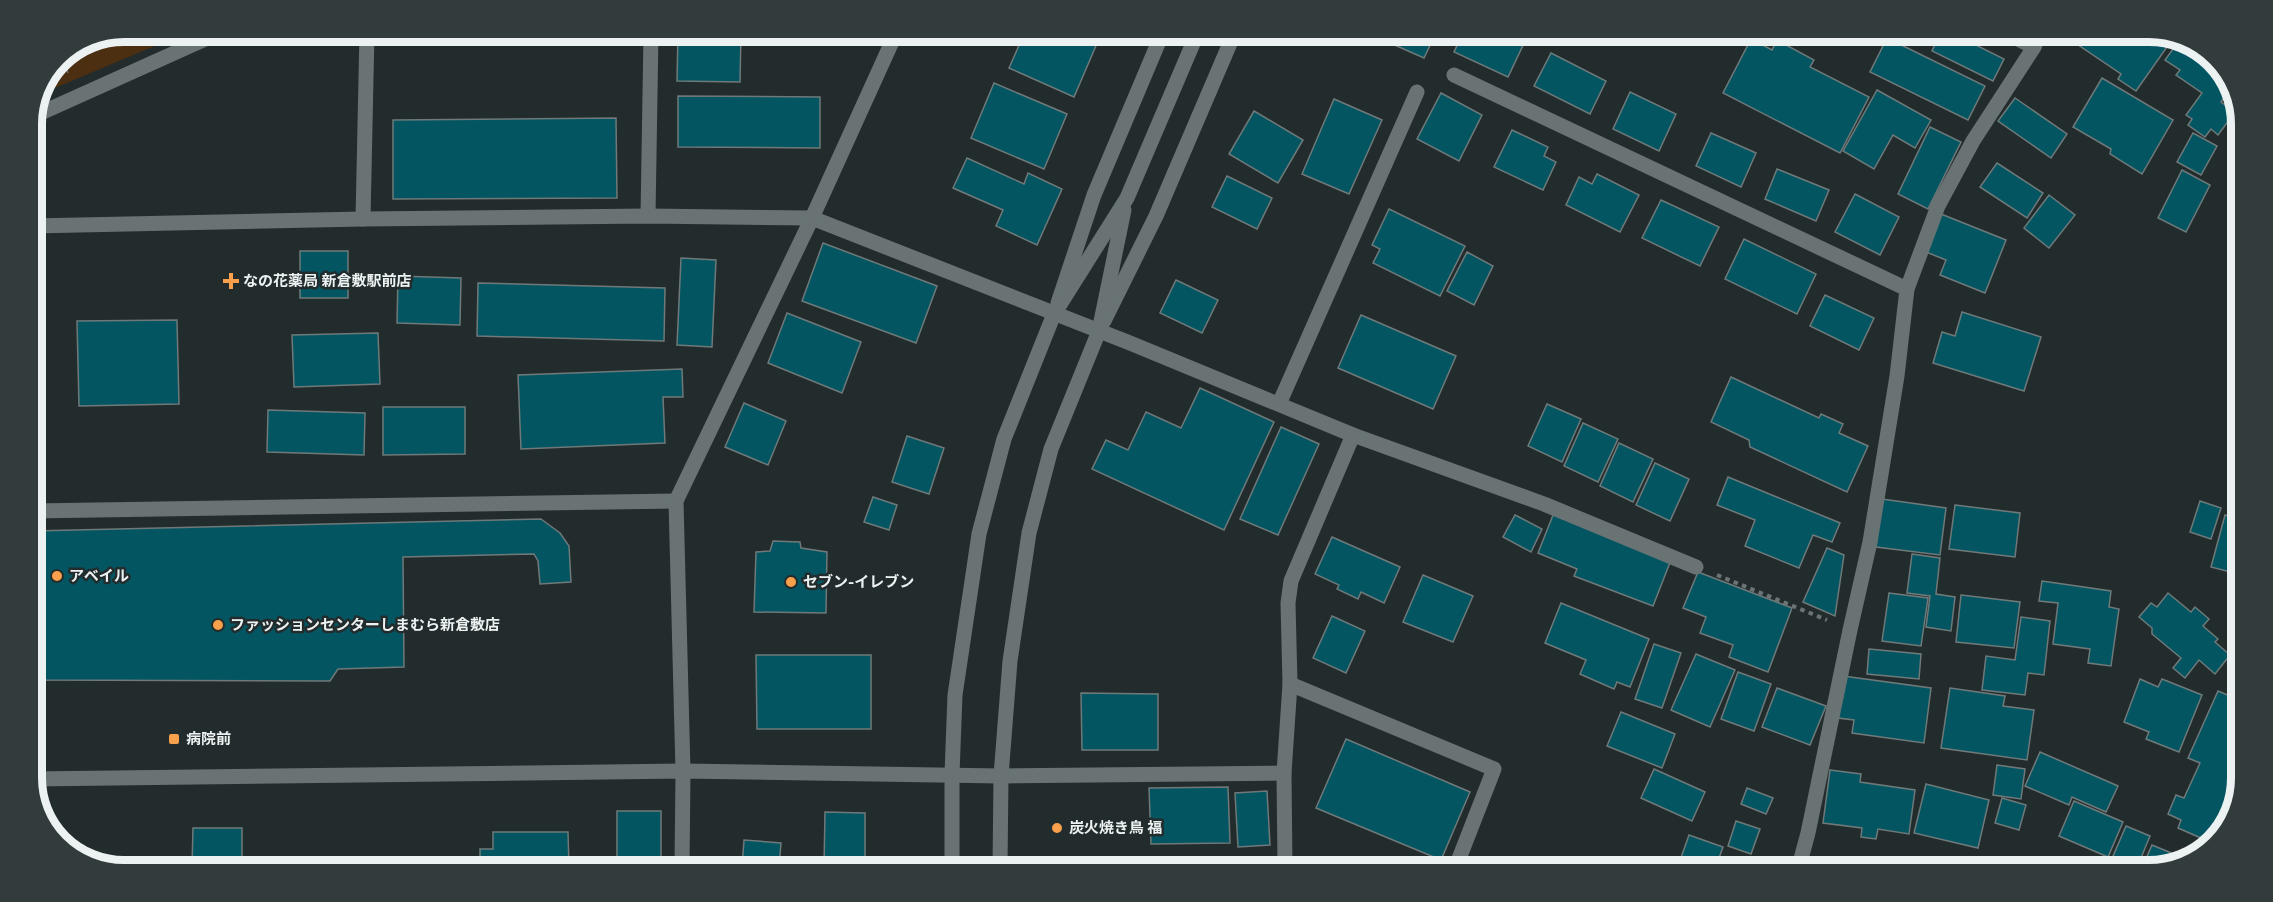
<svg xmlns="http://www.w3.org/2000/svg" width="2273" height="902" font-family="Raleway,'Noto Sans JP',sans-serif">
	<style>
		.green { fill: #4c2e11 }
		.building { fill: #035661; stroke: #6f797a; stroke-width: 1.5 }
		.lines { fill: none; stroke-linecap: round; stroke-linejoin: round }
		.path { stroke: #6c7475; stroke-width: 4; stroke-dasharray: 4.5 4.5; stroke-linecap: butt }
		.minor { stroke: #697374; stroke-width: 15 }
		.tertiary { stroke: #697374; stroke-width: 15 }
		.poi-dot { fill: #f8a04b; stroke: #232c2d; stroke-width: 2 }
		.labels { text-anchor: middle; stroke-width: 5; stroke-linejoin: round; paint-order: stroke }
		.poi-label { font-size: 15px; font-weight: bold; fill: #ecf1f2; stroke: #232c2d; text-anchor: start }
		.rim { fill: none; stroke: #ecf1f2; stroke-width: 8 }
	</style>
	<rect width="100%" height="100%" fill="#232c2d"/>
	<path class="green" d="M124,32H188L43,93L59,58Z"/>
	<g class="building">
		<path d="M678,33H741L740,82L677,81Z"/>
		<path d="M1024,34H1101L1074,97L1009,68Z"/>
		<path d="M1372,35H1435L1424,58Z"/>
		<path d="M1462,35H1511L1525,41L1508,77L1454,52Z"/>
		<path d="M1939,36H1958L2004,59L1993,81L1932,51Z"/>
		<path d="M2065,36H2152L2167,47L2136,91L2118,79L2121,74Z"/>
		<path d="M1887,38L1985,86L1968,120L1870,72Z"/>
		<path d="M2181,38L2222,67L2230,89L2221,102L2235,112L2218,135L2211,129L2205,137L2188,125L2192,119L2186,115L2202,93L2176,75L2180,70L2165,60Z"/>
		<path d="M1751,39L1772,50L1777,40L1814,60L1810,67L1869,97L1840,153L1723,93Z"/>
		<path d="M1551,53L1606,81L1590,114L1534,86Z"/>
		<path d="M2102,78L2173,120L2142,174L2110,154L2111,149L2073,127Z"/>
		<path d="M994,83L1067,114L1044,169L971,138Z"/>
		<path d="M1877,90L1931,120L1915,148L1893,135L1874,169L1843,151Z"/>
		<path d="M1630,92L1676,114L1659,151L1613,129Z"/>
		<path d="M1441,93L1482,115L1459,161L1417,139Z"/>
		<path d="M678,96L820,97V148L678,147Z"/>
		<path d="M2015,98L2067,134L2051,158L1998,121Z"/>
		<path d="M1334,99L1382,120L1349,194L1302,174Z"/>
		<path d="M1254,111L1303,140L1278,183L1229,154Z"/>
		<path d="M616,118L617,198L393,199V120Z"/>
		<path d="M1930,127L1961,142L1928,209L1898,194Z"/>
		<path d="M1512,130L1548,147L1544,156L1556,162L1543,190L1494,167Z"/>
		<path d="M1711,133L1756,153L1741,187L1696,166Z"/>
		<path d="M2193,133L2217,146L2201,175L2177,162Z"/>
		<path d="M967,158L1024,184L1028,173L1062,189L1037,245L996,226L1003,210L953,188Z"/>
		<path d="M1997,163L2043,193L2027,218L1980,187Z"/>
		<path d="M1777,169L1829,190L1816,221L1765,199Z"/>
		<path d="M2182,170L2210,185L2186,232L2158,218Z"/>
		<path d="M1597,174L1639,195L1620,232L1566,205L1579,177L1592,184Z"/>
		<path d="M1227,176L1272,198L1257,229L1212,207Z"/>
		<path d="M1855,194L1899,217L1880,255L1835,232Z"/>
		<path d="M2049,195L2075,215L2049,248L2024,228Z"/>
		<path d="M1661,200L1719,227L1700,266L1642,238Z"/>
		<path d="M1389,209L1465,246L1440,296L1373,263L1380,249L1372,245Z"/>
		<path d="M1941,214L2006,240L1985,293L1940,275L1946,260L1926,252Z"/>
		<path d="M1744,239L1816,274L1797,314L1725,279Z"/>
		<path d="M823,243L937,286L916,343L802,301Z"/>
		<rect x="300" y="251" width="48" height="47"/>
		<path d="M1467,252L1493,266L1474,305L1447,291Z"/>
		<path d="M681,258L716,260L712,347L677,345Z"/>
		<path d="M398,276L461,278L460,325L397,323Z"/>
		<path d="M1176,280L1218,300L1202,333L1160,313Z"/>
		<path d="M478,283L665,288L664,341L477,336Z"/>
		<path d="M1825,295L1874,318L1859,350L1810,326Z"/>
		<path d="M1962,312L2041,337L2024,391L1933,363L1942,332L1955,336Z"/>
		<path d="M787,313L861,342L842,393L768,363Z"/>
		<path d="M1361,315L1456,356L1433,409L1338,368Z"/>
		<path d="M177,320L179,404L79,406L77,321Z"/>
		<path d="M378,333L380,384L294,387L292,335Z"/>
		<path d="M682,369L683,397H663L665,443L521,449L518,375Z"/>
		<path d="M1731,377L1819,418L1821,414L1843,424L1839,433L1868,446L1847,492L1750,447L1749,440L1711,422Z"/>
		<path d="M1200,388L1274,422L1224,530L1092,469L1106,440L1128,450L1146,412L1181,428Z"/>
		<path d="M744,403L786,421L768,465L725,447Z"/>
		<path d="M1547,404L1581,419L1562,462L1528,446Z"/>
		<path d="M383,407H465V454L383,455Z"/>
		<path d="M268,410L365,413L364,455L267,452Z"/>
		<path d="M1583,423L1618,439L1598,482L1564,466Z"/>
		<path d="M1281,427L1319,444L1278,535L1240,519Z"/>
		<path d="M907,436L944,448L929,494L892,482Z"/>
		<path d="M1619,443L1653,459L1633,502L1600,486Z"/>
		<path d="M1655,463L1689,479L1670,521L1636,505Z"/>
		<path d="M1728,477L1840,523L1832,542L1813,535L1799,568L1745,546L1755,520L1717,505Z"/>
		<path d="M873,497L897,505L889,530L864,522Z"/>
		<path d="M1882,499L1946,508L1940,555L1876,547Z"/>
		<path d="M2200,501L2221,508L2211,539L2190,532Z"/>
		<path d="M1955,505L2020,513L2015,557L1949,549Z"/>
		<path d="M1555,510L1671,560L1653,606L1574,576L1577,569L1538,553Z"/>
		<path d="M2236,512L2239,513L2238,574L2211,567L2225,515L2234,518Z"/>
		<path d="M1515,515L1542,529L1531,552L1503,537Z"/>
		<path d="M541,519L560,533L569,546L571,582L540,584L538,561L534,554L403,557L404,667L338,669L330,681L32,680V531Z"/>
		<path d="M1332,537L1400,567L1384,603L1361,592L1358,599L1337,589L1339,585L1315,574Z"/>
		<path d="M773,541L800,542L801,548L827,552L826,613L754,612L756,552L770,551Z"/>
		<path d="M1827,548L1844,555L1835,616L1803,602Z"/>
		<path d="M1912,554L1940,558L1936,594L1955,597L1951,631L1926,627L1930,596L1907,593Z"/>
		<path d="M1698,572L1792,608L1768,672L1729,657L1733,645L1700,633L1706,617L1683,608Z"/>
		<path d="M1423,575L1473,596L1453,642L1403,622Z"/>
		<path d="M2042,581L2111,591L2109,607L2119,609L2111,666L2088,663L2090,649L2053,644L2058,603L2039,601Z"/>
		<path d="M1889,593L1928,598L1921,646L1882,641Z"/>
		<path d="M2168,593L2191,612L2195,607L2209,619L2203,626L2218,639L2215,642L2230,655L2215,674L2199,660L2185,678L2173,668L2181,658L2152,634V628L2139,617L2151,603L2157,607Z"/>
		<path d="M1961,595L2020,602L2014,648L1956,642Z"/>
		<path d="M1561,603L1649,639L1630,687L1617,682L1614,689L1580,674L1586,660L1545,643Z"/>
		<path d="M1332,616L1365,631L1346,673L1313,658Z"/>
		<path d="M2021,617L2050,621L2044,675L2028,673L2025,695L1982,690L1986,656L2015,660Z"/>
		<path d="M1654,644L1681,653L1662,708L1635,699Z"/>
		<path d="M1869,649L1921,654L1919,679L1867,674Z"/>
		<path d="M1696,654L1735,670L1710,727L1671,710Z"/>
		<path d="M756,655H871V729H757Z"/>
		<path d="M1738,672L1771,684L1754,731L1721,719Z"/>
		<path d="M1843,676L1931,688L1924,743L1852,733L1854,720L1838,718Z"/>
		<path d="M2140,679L2158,687L2162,679L2202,695L2179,752L2146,739L2149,732L2124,722Z"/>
		<path d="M1777,688L1826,706L1810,745L1762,727Z"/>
		<path d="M1950,688L2005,696L2003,706L2034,710L2027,760L1941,748Z"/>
		<path d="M2218,691L2237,699V800L2228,819L2210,842L2178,828L2181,820L2168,814L2176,795L2184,798L2200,763L2188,758Z"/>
		<path d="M1081,693L1158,694V750H1082Z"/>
		<path d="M1621,712L1675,734L1662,768L1607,746Z"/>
		<path d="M1346,739L1470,792L1441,860L1316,808Z"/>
		<path d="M2040,752L2118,786L2106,812L2072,797L2069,805L2025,786Z"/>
		<path d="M1997,765L2025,769L2021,799L1993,795Z"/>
		<path d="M1654,769L1705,792L1692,821L1641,798Z"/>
		<path d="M1830,770L1861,774L1860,782L1915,790L1909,834L1878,829L1876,839L1861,837L1862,828L1823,823Z"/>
		<path d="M1926,784L1989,800L1978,848L1914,833Z"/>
		<path d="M1228,787L1230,843L1151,844L1149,788Z"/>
		<path d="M1747,788L1773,798L1766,814L1741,804Z"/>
		<path d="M1267,791L1270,845L1238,847L1235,793Z"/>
		<path d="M2002,798L2026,805L2019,830L1995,823Z"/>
		<path d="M2074,801L2123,822L2108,857L2059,836Z"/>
		<rect x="617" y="811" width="44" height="56"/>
		<path d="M825,812L865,813V867H824Z"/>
		<path d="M1736,821L1760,829L1751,854L1728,846Z"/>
		<path d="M2126,826L2150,836L2136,870H2107Z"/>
		<path d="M193,828H242V866H192Z"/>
		<path d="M493,832H568L569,867L480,866V849H493Z"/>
		<path d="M1689,835L1723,847L1715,869H1677Z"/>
		<path d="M744,840L781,843L779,867H742Z"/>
		<path d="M2152,845L2186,859L2150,870H2141Z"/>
		<path d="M1723,859L1754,870L1719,869Z"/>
	</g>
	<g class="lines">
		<g class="path">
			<path d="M50,78L68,71"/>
			<path d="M1717,575L1827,620"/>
		</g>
		<g class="minor">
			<path d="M2012,36L2034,47"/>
			<path d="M1454,75L1907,289"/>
			<path d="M32,117L221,32"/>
			<path d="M648,216L651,33"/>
			<path d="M363,219L367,32"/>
			<path d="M32,226L363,219L648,216L812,218L1130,343L1353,435L1544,504L1696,567"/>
			<path d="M1058,303L1094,195L1162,34"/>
			<path d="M1104,321L1156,216L1234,34"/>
			<path d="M1279,404L1417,92"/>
			<path d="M32,511L676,501"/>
			<path d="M1290,684L1494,769L1455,869"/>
			<path d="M1001,776L1284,773"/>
			<path d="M682,867L683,771L676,501L812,218L896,33"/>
			<path d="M1285,868L1284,773L1290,684L1288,603L1291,581L1353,435"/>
			<path d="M1798,870L1808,833L1850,630L1870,542L1897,376L1907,289L1938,206L1973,141L2034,47L2038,36"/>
		</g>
		<g class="tertiary">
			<path d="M32,779L683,771L1001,776"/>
			<path d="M952,868V774L955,695L979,534L1004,439L1054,314L1127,198L1197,34"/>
			<path d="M1000,868L1001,776L1010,661L1029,533L1051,449L1099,331L1124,210"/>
		</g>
	</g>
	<g class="poi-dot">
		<path d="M228 272h6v6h6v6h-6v6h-6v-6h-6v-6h6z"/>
		<circle cx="57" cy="576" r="6"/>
		<circle cx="791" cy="582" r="6"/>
		<circle cx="218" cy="625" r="6"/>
		<rect x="168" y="733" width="12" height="12" rx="3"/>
		<circle cx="1057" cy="828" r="6"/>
	</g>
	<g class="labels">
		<g class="poi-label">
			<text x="243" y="286">なの花薬局 新倉敷駅前店</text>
			<text x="69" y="581">アベイル</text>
			<text x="803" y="587">セブン-イレブン</text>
			<text x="230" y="630">ファッションセンターしまむら新倉敷店</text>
			<text x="186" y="744">病院前</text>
			<text x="1069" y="833">炭火焼き鳥 福</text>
		</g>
	</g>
	<path d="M0 0H2273V902H0ZM124 42H2149A82 82 0 0 1 2231 124V778A82 82 0 0 1 2149 860H124A82 82 0 0 1 42 778V124A82 82 0 0 1 124 42Z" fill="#333c3d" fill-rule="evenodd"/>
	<path class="rim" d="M124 42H2149A82 82 0 0 1 2231 124V778A82 82 0 0 1 2149 860H124A82 82 0 0 1 42 778V124A82 82 0 0 1 124 42Z"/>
</svg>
